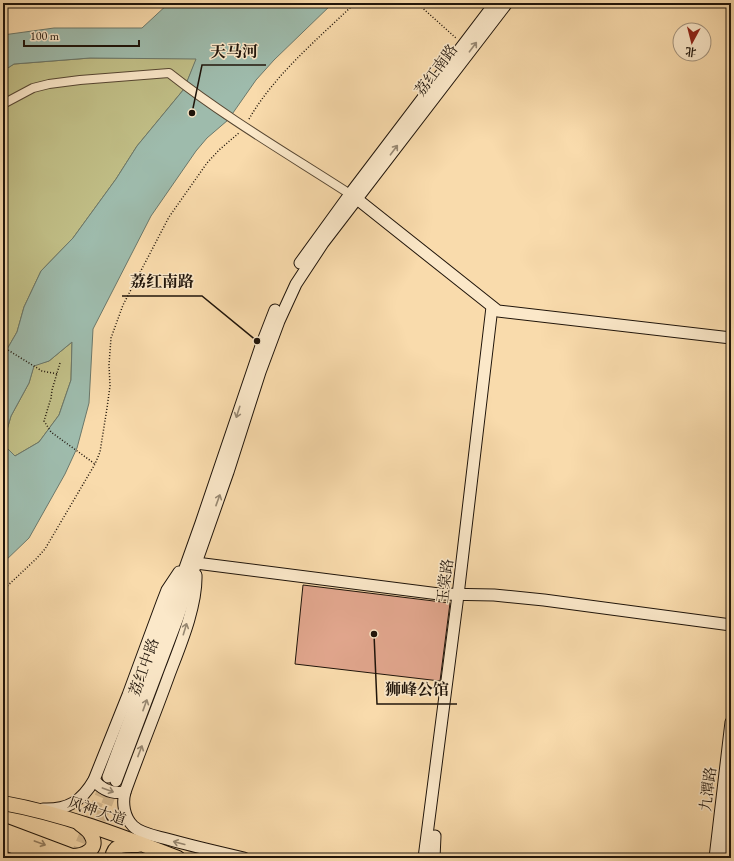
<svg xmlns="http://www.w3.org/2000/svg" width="734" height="861" font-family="'EB Garamond','Noto Serif SC',serif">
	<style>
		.green { fill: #c1bf87; stroke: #706a48 }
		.water { fill: #9ebbac; stroke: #6b786b }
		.building { fill: #e1a68d; stroke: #1f140a }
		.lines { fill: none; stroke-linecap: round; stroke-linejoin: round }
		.secondary-tunnel { stroke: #d8bd94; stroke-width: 11; stroke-dasharray: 11 5.5; stroke-linecap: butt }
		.street-casing { stroke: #564632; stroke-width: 10 }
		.secondary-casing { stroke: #1f140a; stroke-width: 13 }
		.highway-casing { stroke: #1f140a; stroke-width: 16 }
		.path { stroke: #1f140a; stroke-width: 1.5; stroke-dasharray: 1 2; stroke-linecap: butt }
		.street { stroke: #fbe8c9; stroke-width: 8 }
		.secondary { stroke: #fbe8c9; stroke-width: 11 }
		.highway { stroke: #f9dbac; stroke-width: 14 }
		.oneway { stroke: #988973 }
		.oneway2 { stroke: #978163 }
		.labels { text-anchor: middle; stroke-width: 3; stroke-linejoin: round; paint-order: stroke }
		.street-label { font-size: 15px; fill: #1f140a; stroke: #fbe8c9 }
		.leader { fill: none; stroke: #1f140a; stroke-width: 1.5 }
		.callout-dot { fill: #1f140a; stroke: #fbe8c9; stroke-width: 1.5 }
		.callout-label { font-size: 16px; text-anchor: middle; font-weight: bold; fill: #1f140a; stroke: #fbe8c9; stroke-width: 3; stroke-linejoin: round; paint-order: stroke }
	</style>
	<rect width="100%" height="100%" fill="#f9dbac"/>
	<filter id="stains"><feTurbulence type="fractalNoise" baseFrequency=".005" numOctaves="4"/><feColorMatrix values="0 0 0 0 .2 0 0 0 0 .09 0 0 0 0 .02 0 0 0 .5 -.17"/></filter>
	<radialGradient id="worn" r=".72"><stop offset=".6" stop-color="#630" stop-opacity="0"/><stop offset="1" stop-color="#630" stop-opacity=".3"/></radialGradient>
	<g class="green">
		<path d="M90,58H197L184,89L137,146L116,179L73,238L41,271L24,307L17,332L6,351L3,374V71L14,64Z"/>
		<path d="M72,342L71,380L59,415L39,442L15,456L3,444L11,416L29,383L34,365L49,361Z"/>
	</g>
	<path class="water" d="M169,3H333L274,60L256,80L228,120L207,138L196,151L151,216L93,329L89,403L77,448L65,474L29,538L3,563V444L15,456L39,442L59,415L71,380L72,342L49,361L34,366L29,383L11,416L3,443V374L6,351L17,332L24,307L41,271L73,238L116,179L137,146L184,89L196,59L90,58L14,64L3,71V35L54,28H142Z"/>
	<path class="building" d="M303,585L450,603L440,681L295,664Z"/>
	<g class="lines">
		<g class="secondary-tunnel">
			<path d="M94,835L115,784"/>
			<path d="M75,858L108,777"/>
		</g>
		<g class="street-casing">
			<path id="street" d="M3,104L33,88L49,84L80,80L169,73C226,118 293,157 353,196"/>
		</g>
		<g class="secondary-casing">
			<g id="secondary">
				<path d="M357,199L498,311L731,338"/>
				<path d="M300,263L350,194L495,3"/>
				<path d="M196,563L439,594L494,595L544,600L731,625"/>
				<path d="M196,575C197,606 180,646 169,675C155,714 139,753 125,792C122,803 124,817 133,826C141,834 156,836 167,839C192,846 218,852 244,858"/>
				<path d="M108,777L165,624L201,523L261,346L275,310"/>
				<path d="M94,780C102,790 113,794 125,792"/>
				<path d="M116,781L178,617L196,563L228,472L260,372L279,321L296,284L323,243L507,3"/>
				<path d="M43,809C68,810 82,801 94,780L128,695L162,603L167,590L179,572"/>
				<path d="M424,858L458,595L492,307"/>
				<path d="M434,858L435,836"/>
				<path d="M715,858L731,722"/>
				<path d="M723,858L731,793"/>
			</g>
		</g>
		<g class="highway-casing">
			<g id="highway">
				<path d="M3,803C64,814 121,836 178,858"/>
				<path d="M3,830L72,856C84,856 100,849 91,835C89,830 83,827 79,823"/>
				<path d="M3,842L42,858"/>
				<path d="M112,858C114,843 126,845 138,845"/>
			</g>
		</g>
		<g class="path">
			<path d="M417,3L457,39"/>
			<path d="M249,119C275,74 318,39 355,3"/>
			<path d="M3,347L42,371L58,374"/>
			<path d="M60,363L52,390L51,398L44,421L51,432L95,464"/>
			<path d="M3,590L36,559L45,549L95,464L100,452L107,408L110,386L109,365L111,338L123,305L169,217L207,163L219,150L240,132"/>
		</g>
		<use href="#street" class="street"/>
		<use href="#secondary" class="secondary"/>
		<use href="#highway" class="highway"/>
	</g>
	<defs><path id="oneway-shaft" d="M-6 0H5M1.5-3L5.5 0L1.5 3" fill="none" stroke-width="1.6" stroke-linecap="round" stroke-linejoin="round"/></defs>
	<g class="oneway">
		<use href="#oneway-shaft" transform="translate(473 47) rotate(-53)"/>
		<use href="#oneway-shaft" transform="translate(394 150) rotate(-53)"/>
		<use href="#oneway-shaft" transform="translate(238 412) rotate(108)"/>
		<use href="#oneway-shaft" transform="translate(218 500) rotate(-70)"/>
		<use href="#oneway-shaft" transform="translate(185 629) rotate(-73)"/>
		<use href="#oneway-shaft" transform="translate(145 705) rotate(-70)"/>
		<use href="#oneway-shaft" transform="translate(140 751) rotate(-69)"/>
		<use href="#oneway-shaft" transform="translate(108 790) rotate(20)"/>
		<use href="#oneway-shaft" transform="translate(179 843) rotate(-165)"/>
	</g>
	<use class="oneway2" href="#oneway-shaft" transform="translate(40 843) rotate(20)"/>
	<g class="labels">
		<g class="street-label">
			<text transform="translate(436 70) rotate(-53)" y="5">荔红南路</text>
			<text transform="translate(445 581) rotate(-83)" y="5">玉棠路</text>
			<text transform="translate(144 667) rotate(-70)" y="5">荔红中路</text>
			<text transform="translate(708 789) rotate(-83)" y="5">九潭路</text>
			<text transform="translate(97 811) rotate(18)" y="5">风神大道</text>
		</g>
	</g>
	<path class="leader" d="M192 113L202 65H266M257 341L202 296H122M374 634L377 704H457"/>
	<g class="callout-dot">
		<circle cx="192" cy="113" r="4"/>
		<circle cx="257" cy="341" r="4"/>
		<circle cx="374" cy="634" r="4"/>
	</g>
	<g class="callout-label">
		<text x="234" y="57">天马河</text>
		<text x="162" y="287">荔红南路</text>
		<text x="417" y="695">狮峰公馆</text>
	</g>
	<rect width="734" height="861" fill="none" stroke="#f9dbac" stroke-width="16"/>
	<rect x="4" y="4" width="726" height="853" fill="none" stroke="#1f140a" stroke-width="2"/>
	<rect x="8" y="8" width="718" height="845" fill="none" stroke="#1f140a"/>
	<g transform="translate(692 42) rotate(187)"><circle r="19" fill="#fbe8c9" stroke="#a3937d"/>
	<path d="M0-3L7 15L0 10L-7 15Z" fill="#8f2418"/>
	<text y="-6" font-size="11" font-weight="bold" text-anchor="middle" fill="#1f140a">北</text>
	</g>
	<path d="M24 40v6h115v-6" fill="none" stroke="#1f140a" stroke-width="2"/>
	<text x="30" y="40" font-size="12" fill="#1f140a" stroke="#fbe8c9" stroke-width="3" paint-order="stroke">100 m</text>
	<rect width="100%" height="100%" filter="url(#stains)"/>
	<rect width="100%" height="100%" fill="url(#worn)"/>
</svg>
